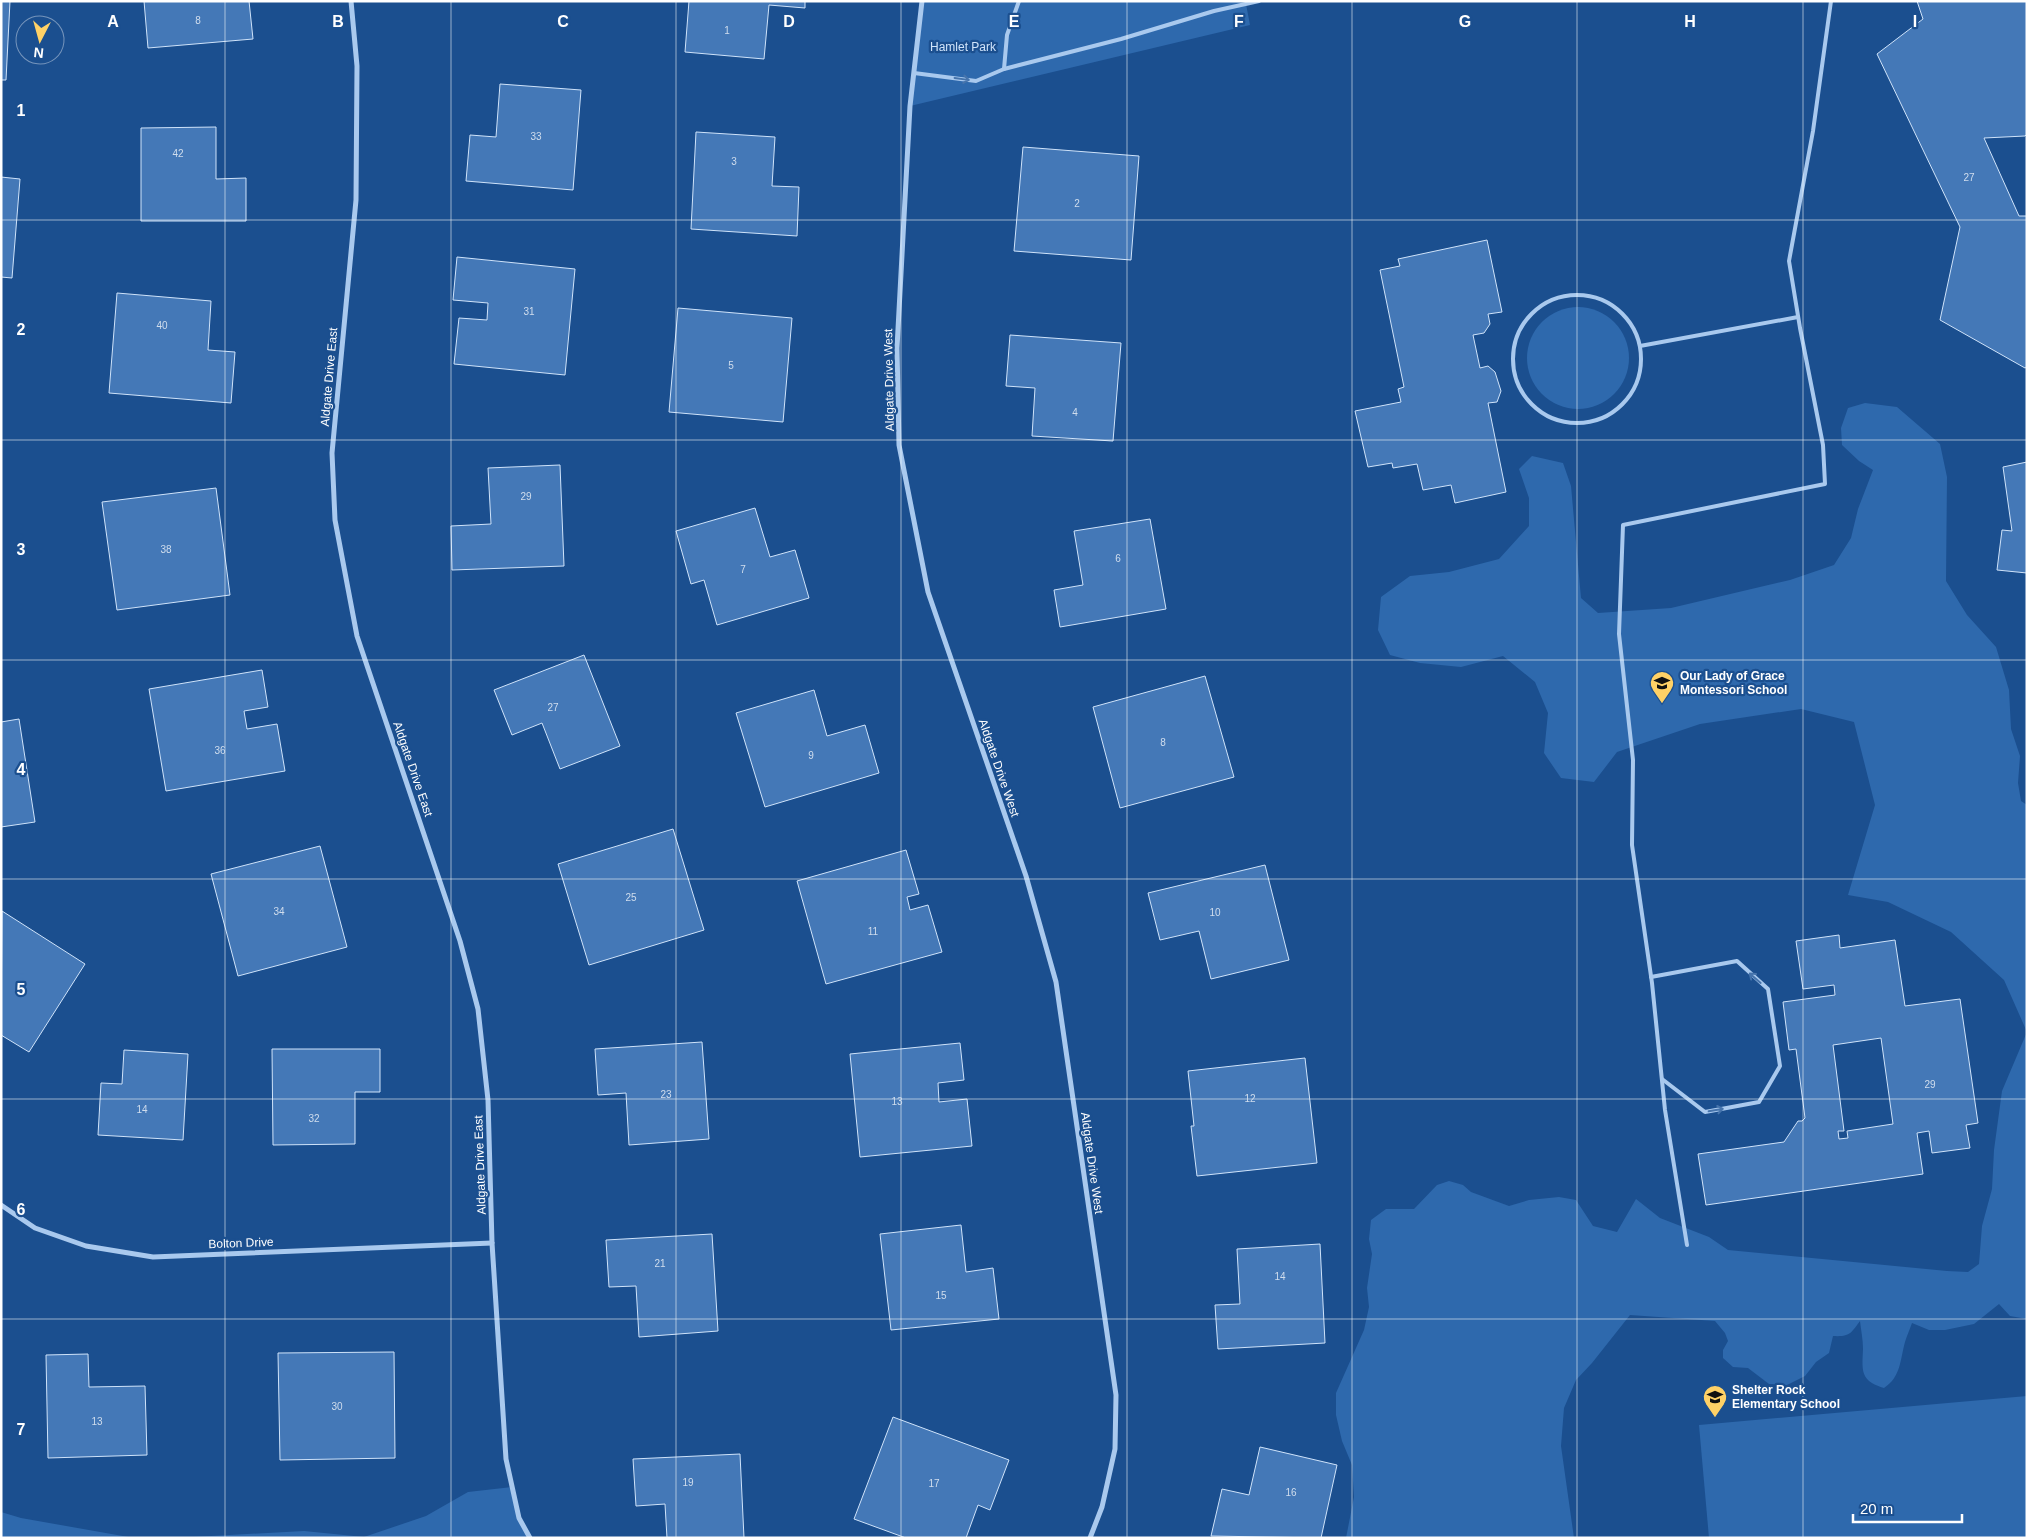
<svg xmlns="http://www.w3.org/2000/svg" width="2028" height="1539" font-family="Helvetica,sans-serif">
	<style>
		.green { fill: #2e69ad }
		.building { fill: #4478b7; stroke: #cfe3fa; fill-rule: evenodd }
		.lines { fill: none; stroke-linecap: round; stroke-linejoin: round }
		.service { stroke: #a9c9ee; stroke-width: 4 }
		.minor { stroke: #a9c9ee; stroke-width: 5 }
		.oneway { stroke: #4674ac }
		.grid { fill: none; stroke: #fff; stroke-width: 1; stroke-opacity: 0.55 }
		.labels { text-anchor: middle; stroke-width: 4.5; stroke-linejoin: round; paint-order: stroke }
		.number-label { font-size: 10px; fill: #d0dded }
		.park-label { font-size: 12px; fill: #cfe3fa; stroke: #1b4f8f }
		.street-label { font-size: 12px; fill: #fff; stroke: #1b4f8f }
		.poi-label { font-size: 12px; font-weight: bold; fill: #fff; stroke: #1b4f8f; text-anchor: start }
		.grid-label { font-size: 16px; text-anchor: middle; font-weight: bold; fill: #fff; stroke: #1b4f8f; stroke-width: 4.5; stroke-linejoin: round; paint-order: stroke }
	</style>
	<rect width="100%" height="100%" fill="#1b4f8f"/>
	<g class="green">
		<path d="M922,1H1259L1246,4L1250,25L910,106Z"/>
		<circle cx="1578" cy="358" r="51"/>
		<path d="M1865,403L1897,407L1940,444L1947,477L1946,581L1967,615L1996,647L2009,690L2011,729L2020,756L2018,783L2021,801L2027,805V1319L2010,1316L1999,1304L1974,1324L1945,1330H1929L1912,1323C1910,1329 1907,1335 1905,1342C1900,1360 1901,1377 1884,1388C1860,1381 1862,1371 1863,1349C1863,1340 1861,1330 1860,1321C1851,1333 1850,1337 1833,1336L1829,1353L1816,1362L1805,1376L1787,1385L1769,1384L1748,1368L1733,1367L1723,1358V1350L1728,1341L1725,1333L1715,1321L1630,1315L1592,1363L1576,1380L1564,1408L1561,1446L1574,1538H1346L1354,1497L1352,1465L1342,1441L1336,1415V1393L1364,1330L1369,1307L1367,1288L1372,1254L1369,1239L1371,1220L1386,1209H1414L1437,1185L1449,1181L1463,1185L1471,1192L1509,1206L1529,1200L1559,1197L1576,1200L1593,1226L1617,1232L1636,1199L1660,1218L1709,1237L1728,1250L1947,1271L1968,1272L1979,1264L1982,1226L1992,1189L1994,1150L2002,1091L2027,1032L2004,980L1951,932L1888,902L1848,895L1875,805L1854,722L1801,709L1700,724L1617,752L1594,782L1561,778L1544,753L1548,713L1535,682L1503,656L1461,667L1420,663L1390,655L1378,630L1381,597L1410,576L1449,572L1499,559L1529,526V498L1519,469L1532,456L1563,463L1571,486L1581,598L1598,613L1671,608L1790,580L1834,565L1851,538L1858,509L1873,470L1859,461L1842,445L1841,428L1848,408Z"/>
		<path d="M2027,1396V1538H1709L1699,1425Z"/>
		<path d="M512,1487L519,1518L530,1538H175L304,1531L364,1537L426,1516L468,1492Z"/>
		<path d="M1,1512L21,1518L134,1538H1Z"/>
	</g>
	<g class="building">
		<path d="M1,1H10L6,80H1Z"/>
		<path d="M144,1H249L253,39L148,48Z"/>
		<path d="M689,1H805V8L769,5L764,59L685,52Z"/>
		<path d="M1917,1H2027V134L2025,136L1984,138L2019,216H2027V367L2025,368L1940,320L1960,227L1877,54L1923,19Z"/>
		<path d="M500,84L581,90L573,190L466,181L470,135L496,137Z"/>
		<path d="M216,127V179L246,178V221H141V128Z"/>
		<path d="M696,132L775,137L772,186L799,187L797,236L691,229Z"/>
		<path d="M1023,147L1139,156L1131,260L1014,251Z"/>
		<path d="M1,177L20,179L12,278L1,277Z"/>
		<path d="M1487,240L1502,312L1488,314L1490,324L1484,333L1473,335L1480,368L1488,366L1495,372L1501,391L1497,402L1488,403L1506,492L1455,503L1451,485L1423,490L1417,464L1393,468L1392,463L1368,467L1355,411L1401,402L1398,389L1404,387L1380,270L1400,266L1398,259Z"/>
		<path d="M457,257L575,269L565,375L454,364L459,318L487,320L488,303L453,300Z"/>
		<path d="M117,293L211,301L208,350L235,352L231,403L109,393Z"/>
		<path d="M678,308L792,318L783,422L669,412Z"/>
		<path d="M1010,335L1121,343L1113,441L1032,436L1035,388L1006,386Z"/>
		<path d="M2027,462V573L1997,570L2002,530L2012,531L2003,467Z"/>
		<path d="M560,465L564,566L452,570L451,526L491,524L488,468Z"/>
		<path d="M216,488L230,595L117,610L102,502Z"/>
		<path d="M755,508L770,557L795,550L809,598L717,625L704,580L691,584L676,531Z"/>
		<path d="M1150,519L1166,609L1060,627L1054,590L1083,585L1074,531Z"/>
		<path d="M584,655L620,746L560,769L542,723L512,735L494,690Z"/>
		<path d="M262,670L268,707L244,711L247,729L277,724L285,771L166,791L149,689Z"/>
		<path d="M1205,676L1234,777L1120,808L1093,707Z"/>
		<path d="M814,690L827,736L865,725L879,773L765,807L736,713Z"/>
		<path d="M19,719L35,822L1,827V722Z"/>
		<path d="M673,829L704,930L589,965L558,864Z"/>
		<path d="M320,846L347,947L238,976L211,874Z"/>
		<path d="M906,850L919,894L907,897L910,910L928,905L942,952L826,984L797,881Z"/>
		<path d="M1265,865L1289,960L1211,979L1199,931L1160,940L1148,893Z"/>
		<path d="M2,911L85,964L29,1052L1,1035Z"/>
		<path d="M1839,935L1840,948L1895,940L1905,1006L1960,999L1978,1123L1966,1125L1970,1148L1932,1153L1929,1131L1917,1133L1923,1174L1706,1205L1698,1154L1784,1142L1798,1121H1802L1805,1118L1796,1049L1789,1050L1783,1002L1835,995L1834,985L1803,989L1796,941ZM1881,1038L1893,1124L1847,1131L1848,1138L1839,1139L1838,1131H1844L1833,1045Z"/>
		<path d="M702,1042L709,1139L629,1145L626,1093L598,1095L595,1049Z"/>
		<path d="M960,1043L964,1080L938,1083L939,1102L967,1099L972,1146L860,1157L850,1054Z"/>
		<path d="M272,1049H380V1092H355V1144L273,1145Z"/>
		<path d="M124,1050L188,1054L183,1140L98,1135L101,1083L122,1084Z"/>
		<path d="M1305,1058L1317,1163L1197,1176L1191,1126H1194L1188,1071Z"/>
		<path d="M961,1225L966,1272L993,1268L999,1319L891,1330L880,1234Z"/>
		<path d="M712,1234L718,1331L639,1337L636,1286L609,1287L606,1240Z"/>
		<path d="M1320,1244L1325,1343L1218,1349L1215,1305L1240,1304L1237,1249Z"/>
		<path d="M394,1352L395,1458L280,1460L278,1353Z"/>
		<path d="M88,1354L89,1387L145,1386L147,1455L48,1458L46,1355Z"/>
		<path d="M893,1417L1009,1460L990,1510L978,1505L966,1538H906L854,1519Z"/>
		<path d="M1260,1447L1337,1465L1321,1538L1211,1536L1222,1489L1249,1495Z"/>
		<path d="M740,1454L744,1538H667L665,1504L636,1506L633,1459Z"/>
	</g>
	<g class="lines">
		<g class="service">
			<path d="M1004,69L1121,39L1214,11L1259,1"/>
			<path d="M914,73L976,81L1004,69L1007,35L1019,1"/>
			<circle cx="1577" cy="359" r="64"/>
			<path d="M1640,346L1798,317"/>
			<path d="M1651,977L1737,961L1768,989L1780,1066L1759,1102L1705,1112L1662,1079"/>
			<path d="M1687,1245L1665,1110L1652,983L1632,845L1633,760L1619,634L1623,525L1825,484L1823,445L1800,328L1789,261L1813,131L1831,1"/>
		</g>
		<g class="minor">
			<path d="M351,1L357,66L356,200L332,453L335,520L357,636L460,941L478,1009L488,1100L492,1243L506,1459L519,1518L530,1538"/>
			<path d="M922,1L910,106L897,348L899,445L928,592L1026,876L1056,982L1116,1395L1115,1449L1102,1507L1090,1538"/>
			<path d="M1,1205L35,1228L86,1246L153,1257L492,1243"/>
		</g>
	</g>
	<defs><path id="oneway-shaft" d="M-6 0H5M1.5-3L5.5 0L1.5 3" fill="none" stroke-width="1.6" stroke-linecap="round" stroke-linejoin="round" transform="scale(1.25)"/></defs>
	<g class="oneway">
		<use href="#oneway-shaft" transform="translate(962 79) rotate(8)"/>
		<use href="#oneway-shaft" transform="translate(1755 978) rotate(-139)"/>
		<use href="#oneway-shaft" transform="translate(1716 1110) rotate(-10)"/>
	</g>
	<path class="grid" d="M225,1V1538M451,1V1538M676,1V1538M901,1V1538M1127,1V1538M1352,1V1538M1577,1V1538M1803,1V1538M1,220H2027M1,440H2027M1,660H2027M1,879H2027M1,1099H2027M1,1319H2027"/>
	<defs>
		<g id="school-pin" transform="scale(1.25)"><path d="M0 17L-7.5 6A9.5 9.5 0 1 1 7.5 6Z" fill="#ffd166" stroke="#1b4f8f"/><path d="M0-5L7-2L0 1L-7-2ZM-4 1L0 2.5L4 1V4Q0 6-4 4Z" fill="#111"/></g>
	</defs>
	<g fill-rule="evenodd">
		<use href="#school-pin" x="1662" y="683"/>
		<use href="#school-pin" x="1715" y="1397"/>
	</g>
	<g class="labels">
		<g class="number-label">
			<text x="198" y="24">8</text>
			<text x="727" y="34">1</text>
			<text x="536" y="140">33</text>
			<text x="178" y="157">42</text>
			<text x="734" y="165">3</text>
			<text x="1969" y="181">27</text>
			<text x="1077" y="207">2</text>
			<text x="529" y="315">31</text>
			<text x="162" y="329">40</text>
			<text x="731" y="369">5</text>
			<text x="1075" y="416">4</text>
			<text x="526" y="500">29</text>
			<text x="166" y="553">38</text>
			<text x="1118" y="562">6</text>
			<text x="743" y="573">7</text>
			<text x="553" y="711">27</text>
			<text x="1163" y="746">8</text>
			<text x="220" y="754">36</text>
			<text x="811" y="759">9</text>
			<text x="631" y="901">25</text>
			<text x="279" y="915">34</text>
			<text x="1215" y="916">10</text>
			<text x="873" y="935">11</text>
			<text x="1930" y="1088">29</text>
			<text x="666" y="1098">23</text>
			<text x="1250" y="1102">12</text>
			<text x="897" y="1105">13</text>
			<text x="142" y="1113">14</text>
			<text x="314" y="1122">32</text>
			<text x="660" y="1267">21</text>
			<text x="1280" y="1280">14</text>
			<text x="941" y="1299">15</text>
			<text x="337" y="1410">30</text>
			<text x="97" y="1425">13</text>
			<text x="688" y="1486">19</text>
			<text x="934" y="1487">17</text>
			<text x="1291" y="1496">16</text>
		</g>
		<g class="park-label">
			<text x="963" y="51">Hamlet Park</text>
		</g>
		<g class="street-label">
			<text transform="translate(329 377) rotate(-85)" y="4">Aldgate Drive East</text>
			<text transform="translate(889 380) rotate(-91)" y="4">Aldgate Drive West</text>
			<text transform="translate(999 768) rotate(71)" y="4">Aldgate Drive West</text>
			<text transform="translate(413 769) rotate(71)" y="4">Aldgate Drive East</text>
			<text transform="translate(1092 1163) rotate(82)" y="4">Aldgate Drive West</text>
			<text transform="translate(480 1165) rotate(-92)" y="4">Aldgate Drive East</text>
			<text transform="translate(241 1243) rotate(-2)" y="4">Bolton Drive</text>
		</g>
		<g class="poi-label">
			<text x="1680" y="680">Our Lady of Grace<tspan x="1680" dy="14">Montessori School</tspan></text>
			<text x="1732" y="1394">Shelter Rock<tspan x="1732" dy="14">Elementary School</tspan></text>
		</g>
	</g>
	<g class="grid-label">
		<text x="113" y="27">A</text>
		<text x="338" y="27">B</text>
		<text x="563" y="27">C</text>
		<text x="789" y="27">D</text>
		<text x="1014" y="27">E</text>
		<text x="1239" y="27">F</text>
		<text x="1465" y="27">G</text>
		<text x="1690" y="27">H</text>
		<text x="1915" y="27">I</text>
		<text x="21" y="116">1</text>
		<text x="21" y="335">2</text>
		<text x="21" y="555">3</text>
		<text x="21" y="775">4</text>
		<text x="21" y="995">5</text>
		<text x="21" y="1215">6</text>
		<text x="21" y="1435">7</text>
	</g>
	<rect width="2028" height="1539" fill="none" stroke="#ffffff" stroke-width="5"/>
	<g transform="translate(40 40) rotate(186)"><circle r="24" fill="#1b4f8f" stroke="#7695bc"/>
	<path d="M0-4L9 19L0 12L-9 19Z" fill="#ffd166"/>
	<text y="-8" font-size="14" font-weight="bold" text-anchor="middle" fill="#ffffff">N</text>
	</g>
	<path d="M1853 1514v8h109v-8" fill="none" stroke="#ffffff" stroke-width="2.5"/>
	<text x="1860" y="1514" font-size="15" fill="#ffffff" stroke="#1b4f8f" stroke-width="4" paint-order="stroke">20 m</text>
</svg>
